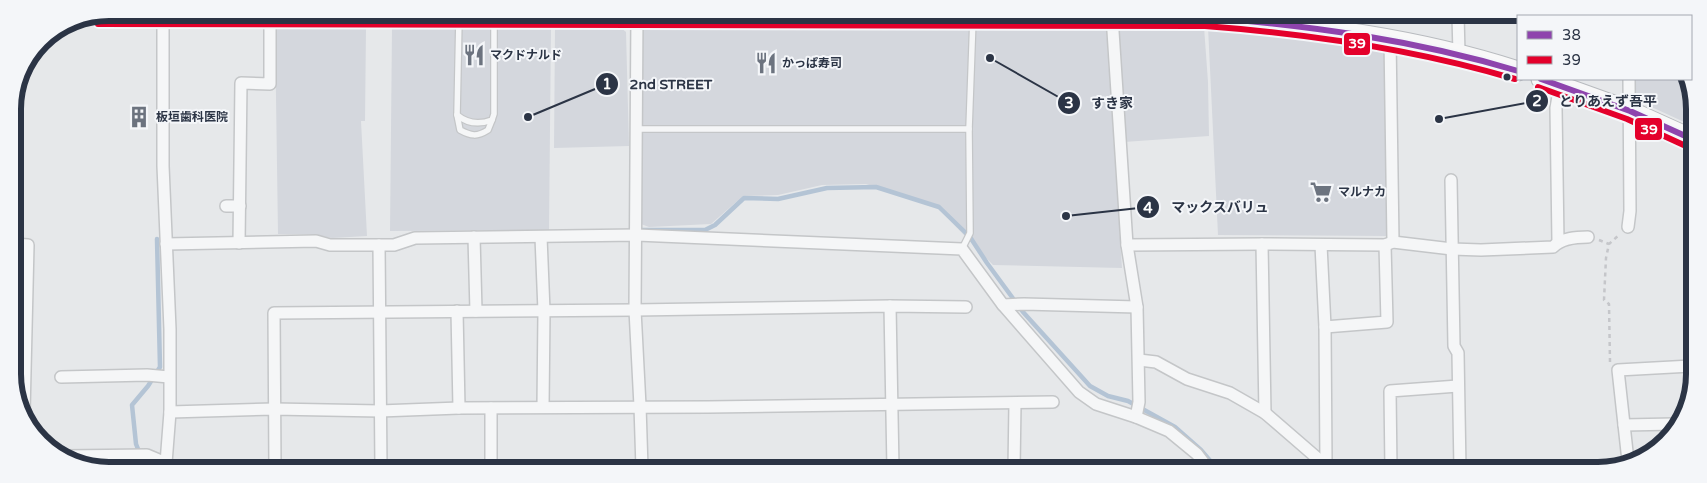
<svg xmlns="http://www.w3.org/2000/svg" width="1707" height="483" font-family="'Varela Round','Noto Sans JP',sans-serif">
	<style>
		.built { fill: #d4d7dd }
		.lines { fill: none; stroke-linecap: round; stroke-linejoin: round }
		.stream { stroke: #b4c4d5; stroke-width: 4.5 }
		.service-casing { stroke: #c4c6c8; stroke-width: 8 }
		.minor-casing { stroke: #c4c6c8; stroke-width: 14 }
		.trunk-casing { stroke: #b8bbbf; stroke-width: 21 }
		.path { stroke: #c5c6ca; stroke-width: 2.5; stroke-dasharray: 4 4; stroke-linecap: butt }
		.service { stroke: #f5f6f7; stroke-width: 5.5 }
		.minor { stroke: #f5f6f7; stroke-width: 11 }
		.trunk { stroke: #f8f8f8; stroke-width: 19 }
		.bus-1-casing { stroke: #f4f6f9; stroke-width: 10 }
		.bus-2-casing { stroke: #f4f6f9; stroke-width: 10 }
		.bus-1 { stroke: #8e44ad; stroke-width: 6 }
		.bus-2 { stroke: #e4002b; stroke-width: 6 }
		.bus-dot { fill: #2b3445; stroke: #f4f6f9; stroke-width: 2 }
		.labels { text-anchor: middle; stroke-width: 4; stroke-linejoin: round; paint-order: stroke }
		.poi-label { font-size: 12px; font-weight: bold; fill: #2b3445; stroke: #f4f6f9; text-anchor: start }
		.rim { fill: none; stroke: #2b3445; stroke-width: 6 }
		.leader { fill: none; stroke: #2b3445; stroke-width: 2 }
		.callout-dot { fill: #2b3445; stroke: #f4f6f9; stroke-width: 2 }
		.mark-label { font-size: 15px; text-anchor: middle; font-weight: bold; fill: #fff }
		.callout-label { font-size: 14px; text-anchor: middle; font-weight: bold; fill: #2b3445; stroke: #f4f6f9; stroke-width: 4; stroke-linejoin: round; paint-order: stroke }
		.line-badge { stroke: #f4f6f9; stroke-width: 2 }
		.badge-label { font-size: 14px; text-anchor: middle; font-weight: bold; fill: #fff }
	</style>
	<rect width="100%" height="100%" fill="#e6e8ea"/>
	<g class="built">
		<path d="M1151,23L1204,27L1208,82L1209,136L1124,142L1115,25Z"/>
		<path d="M1106,26L1122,268L993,265L934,204L866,184L822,185L778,195L743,196L711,224L649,227L641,224V29Z"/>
		<path d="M392,27L551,28L549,230L390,231Z"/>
		<path d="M1208,27L1302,36L1385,49L1388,236L1218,235Z"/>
		<path d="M275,28H366L365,121H361L367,236L332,238L311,234H278Z"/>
		<path d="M555,28H621L626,32L629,146L554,148Z"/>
		<path d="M1633,79H1686L1693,91V126L1634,99Z"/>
	</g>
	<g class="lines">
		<g class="stream">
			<path d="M642,230H705L715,225L744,198L778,199L827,188L876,187L939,207L970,237L987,263L1023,312L1090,386L1108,396L1128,401L1175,427L1201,450L1218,470"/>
			<path d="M148,467L144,464L136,444L132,405L148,386L160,367L157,239"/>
		</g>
		<g class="service-casing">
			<g id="service">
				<path d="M459,18L457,115C468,124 479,125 492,120L494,114V17"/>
				<path d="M457,115L460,130C471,136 477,137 488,130L492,120"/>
				<path d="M637,129H969"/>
				<path d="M962,249L970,233L969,129L973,18"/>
			</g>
		</g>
		<g class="minor-casing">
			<g id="minor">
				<path d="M637,14L635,310L640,406L642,468"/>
				<path d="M163,15V166L170,329V412L166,463L171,467"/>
				<path d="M1458,15L1459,54"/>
				<path d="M1112,16L1127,245L1137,307L1139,402L1136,417"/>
				<path d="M1390,38L1393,242"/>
				<path d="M1451,180L1454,346L1458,353L1460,470"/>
				<path d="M226,206H240"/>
				<path d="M1628,227L1630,211L1629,79"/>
				<path d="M474,237L476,311"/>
				<path d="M541,237L544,311L543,407"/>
				<path d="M1558,242L1556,108L1560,85"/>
				<path d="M239,243L241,83L270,84V15"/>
				<path d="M13,244L28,245L24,413"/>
				<path d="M166,244L316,241L330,245H394L415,238L637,235L962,249L1003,305L1079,392L1096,404L1136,417L1169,431L1197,454L1209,470"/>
				<path d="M1262,244L1265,413"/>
				<path d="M379,245L381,468"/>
				<path d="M1127,245L1262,244L1385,245L1393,242L1452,249L1481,250L1553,247C1562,238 1576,237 1588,237"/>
				<path d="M1321,245L1325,327L1326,464"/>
				<path d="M1003,305L1024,304L1137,307"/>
				<path d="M890,306L893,469"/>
				<path d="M457,311L459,408"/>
				<path d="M1325,327L1387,322L1385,245"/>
				<path d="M1139,360L1156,362L1187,379L1230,393L1265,413L1331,470"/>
				<path d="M61,377L147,375L169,377"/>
				<path d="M491,408V468"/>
				<path d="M170,412L274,409L380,411L459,408L708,407L1053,402"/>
				<path d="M1624,425L1674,424"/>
				<path d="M66,456L147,455L166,463"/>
				<path d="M1628,461L1618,370L1691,366"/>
				<path d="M275,468L274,313L635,310L890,306L966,307"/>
				<path d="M1014,469L1015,403"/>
				<path d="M1391,470L1390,391L1458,386"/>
			</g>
		</g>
		<g class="trunk-casing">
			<g id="trunk">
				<path d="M98,15H637L1205,17C1311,25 1416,38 1518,71"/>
				<path d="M1541,79L1630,111L1692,139"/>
			</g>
		</g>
		<g class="path">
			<path d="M1599,240L1609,244"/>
			<path d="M1610,362L1609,304L1604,300L1606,258L1609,244L1619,235"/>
		</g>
		<use href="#service" class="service"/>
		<use href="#minor" class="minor"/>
		<use href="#trunk" class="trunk"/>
		<g class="bus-1-casing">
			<g id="bus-1">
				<path d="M98,15L1205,17C1312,26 1415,40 1518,71"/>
				<path d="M1541,79L1630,111L1692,139"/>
			</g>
		</g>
		<g class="bus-2-casing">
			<g id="bus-2">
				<path d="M98,24L1205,26C1310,34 1414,49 1515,79"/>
				<path d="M1538,87L1627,119L1688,147"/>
			</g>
		</g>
		<use href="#bus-1" class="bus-1"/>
		<use href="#bus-2" class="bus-2"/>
	</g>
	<defs>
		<g id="restaurant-bare" transform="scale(1.725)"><path d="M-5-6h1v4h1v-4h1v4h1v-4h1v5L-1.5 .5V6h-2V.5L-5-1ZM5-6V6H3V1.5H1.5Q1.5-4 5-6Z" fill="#6c737f" stroke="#f4f6f9" stroke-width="2.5" paint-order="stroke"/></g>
		<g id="building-bare" transform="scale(1.725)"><path d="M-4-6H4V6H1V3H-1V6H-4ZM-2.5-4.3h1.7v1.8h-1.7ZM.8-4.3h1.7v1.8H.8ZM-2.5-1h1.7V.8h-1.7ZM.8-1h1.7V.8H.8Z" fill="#6c737f" stroke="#f4f6f9" stroke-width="2.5" paint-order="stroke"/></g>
		<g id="supermarket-bare" transform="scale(1.725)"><path d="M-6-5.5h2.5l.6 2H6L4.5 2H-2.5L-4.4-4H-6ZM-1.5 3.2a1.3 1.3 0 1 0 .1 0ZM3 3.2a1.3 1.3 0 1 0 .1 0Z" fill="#6c737f" stroke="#f4f6f9" stroke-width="2.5" paint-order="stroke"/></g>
	</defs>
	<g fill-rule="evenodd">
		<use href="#restaurant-bare" x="474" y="55"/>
		<use href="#restaurant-bare" x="766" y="63"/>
		<use href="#building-bare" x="139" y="117"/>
		<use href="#supermarket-bare" x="1321" y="192"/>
	</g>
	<circle class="bus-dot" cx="1507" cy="77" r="4.5"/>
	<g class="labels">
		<g class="poi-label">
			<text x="490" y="59">マクドナルド</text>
			<text x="782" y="67">かっぱ寿司</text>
			<text x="156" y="121">板垣歯科医院</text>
			<text x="1338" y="196">マルナカ</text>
		</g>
	</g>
	<path d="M0 0H1707V483H0ZM109 21H1598A88 88 0 0 1 1686 109V374A88 88 0 0 1 1598 462H109A88 88 0 0 1 21 374V109A88 88 0 0 1 109 21Z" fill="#f4f6f9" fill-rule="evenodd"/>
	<path class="rim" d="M109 21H1598A88 88 0 0 1 1686 109V374A88 88 0 0 1 1598 462H109A88 88 0 0 1 21 374V109A88 88 0 0 1 109 21Z"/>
	<path class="leader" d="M528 117L607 84M1439 119L1537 101M990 58L1069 103M1066 216L1148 207"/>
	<g class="callout-dot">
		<circle cx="528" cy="117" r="5"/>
		<circle cx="1439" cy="119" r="5"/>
		<circle cx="990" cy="58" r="5"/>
		<circle cx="1066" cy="216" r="5"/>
		<circle cx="607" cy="84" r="12"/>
		<circle cx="1537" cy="101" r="12"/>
		<circle cx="1069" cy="103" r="12"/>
		<circle cx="1148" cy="207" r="12"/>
	</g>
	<g class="mark-label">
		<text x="607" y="89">1</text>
		<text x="1537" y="106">2</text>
		<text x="1069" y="108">3</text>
		<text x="1148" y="213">4</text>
	</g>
	<g class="callout-label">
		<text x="671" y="89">2nd STREET</text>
		<text x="1608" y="106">とりあえず吾平</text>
		<text x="1112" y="108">すき家</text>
		<text x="1220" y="212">マックスバリュ</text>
	</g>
	<g class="line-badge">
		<rect x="1343" y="32" width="28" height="24" rx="5" fill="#e4002b"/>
		<rect x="1634" y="117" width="29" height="24" rx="5" fill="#e4002b"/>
	</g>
	<g class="badge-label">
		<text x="1357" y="48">39</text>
		<text x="1649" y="134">39</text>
	</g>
	<rect x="1517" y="15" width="175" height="65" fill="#f4f6f9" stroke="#a4a8b1"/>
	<rect x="1527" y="31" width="25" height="8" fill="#8e44ad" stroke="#a4a8b1"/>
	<text x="1562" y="40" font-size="15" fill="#2b3445">38</text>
	<rect x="1527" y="56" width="25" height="8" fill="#e4002b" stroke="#a4a8b1"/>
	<text x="1562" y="65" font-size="15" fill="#2b3445">39</text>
</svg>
